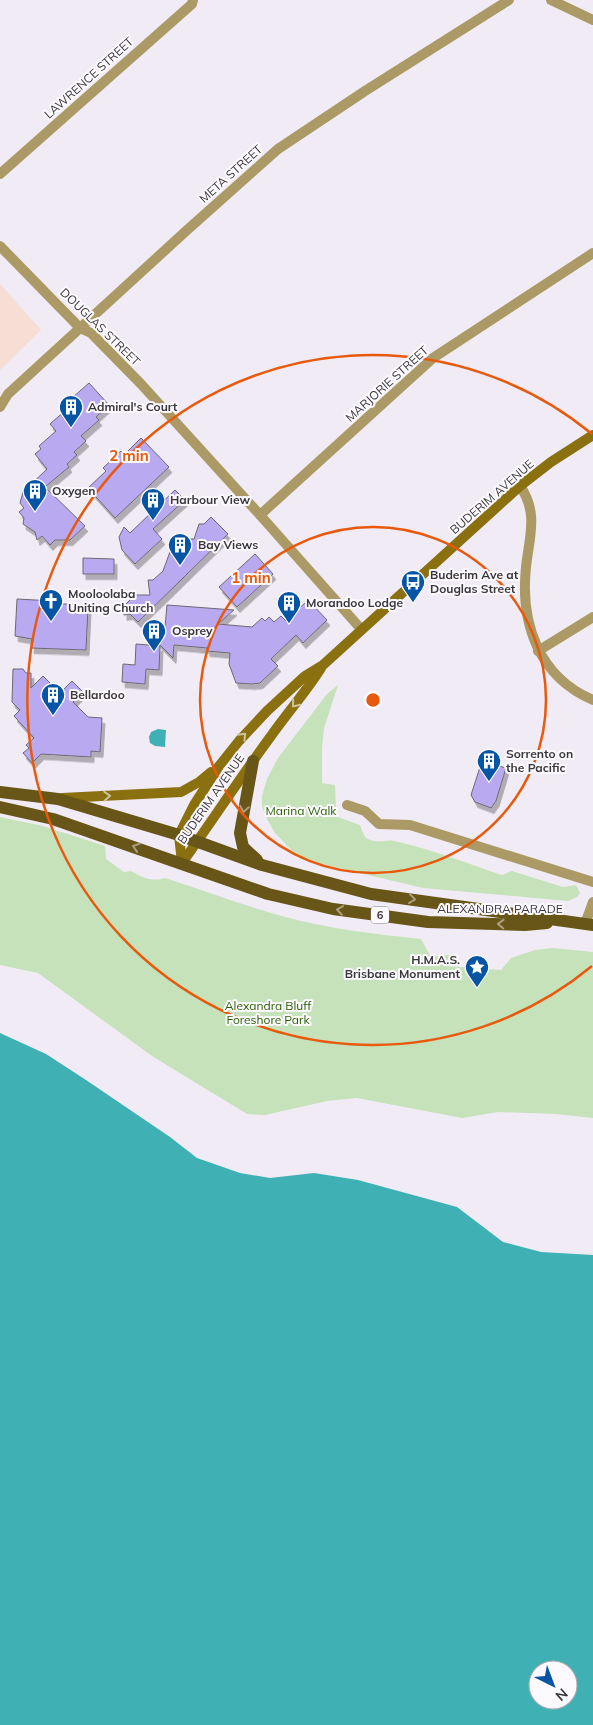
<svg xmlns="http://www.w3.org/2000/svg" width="593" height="1725" font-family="Mulish,sans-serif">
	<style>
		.education { fill: #f6ded4 }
		.green { fill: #c6e2ba }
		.water { fill: #3fb0b4; fill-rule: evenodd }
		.building { fill: #b8a9f0; stroke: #6b6973; filter: url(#shadow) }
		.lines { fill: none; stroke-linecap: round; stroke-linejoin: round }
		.street { stroke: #ab9a66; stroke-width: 10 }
		.secondary { stroke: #8a700f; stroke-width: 10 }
		.primary { stroke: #685518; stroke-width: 12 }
		.oneway { stroke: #cec39e }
		.oneway2 { stroke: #ab9f80 }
		.ring { fill: none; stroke: #e8590c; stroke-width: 2.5 }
		.labels { text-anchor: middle; stroke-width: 4; stroke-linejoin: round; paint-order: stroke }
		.shield { fill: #fcfafe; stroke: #747276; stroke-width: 1 }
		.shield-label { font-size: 11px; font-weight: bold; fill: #3a383c }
		.street-label { font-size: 12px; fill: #3a383c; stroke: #fcfafe }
		.poi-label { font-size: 12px; font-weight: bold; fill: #3a383c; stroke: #fcfafe; text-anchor: start }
		.park-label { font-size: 12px; fill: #285e00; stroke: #fcfafe }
		.centre { fill: #e8590c; stroke: #fcfafe; stroke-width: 2.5 }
		.ring-label { font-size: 15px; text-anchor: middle; font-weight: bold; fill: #e8590c; stroke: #fcfafe; stroke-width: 4; stroke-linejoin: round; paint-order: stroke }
	</style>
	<defs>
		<filter id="shadow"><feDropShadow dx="3" dy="5.5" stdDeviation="0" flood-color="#0004"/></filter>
	</defs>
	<rect width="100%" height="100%" fill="#f1ebf5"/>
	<path class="education" d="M0,284L41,330L0,370Z"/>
	<g class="green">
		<path d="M338,685L324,728L322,748V783L335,785L336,810L338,817L360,825C362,830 363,836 368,839C376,844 386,839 394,841C431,849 466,863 502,875L512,871L563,887L576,885L580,893L577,897L568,901L423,888L300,859L275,833L267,819L262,806V796L267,779L278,758L327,694Z"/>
		<path d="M0,817L43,826L105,846L106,859L124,872L131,871C143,878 151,882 165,878C205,891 245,906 285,917C330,929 375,934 421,939L431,957L456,954L446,966L501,970L511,958L535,950L553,948L593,952V1118L556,1114L498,1112L462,1118L357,1098L327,1101L265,1115L247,1114L152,1056L38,973L0,965Z"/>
	</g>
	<g class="water">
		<path d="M158,729L166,730L165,747L155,746L150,743L149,737L151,732Z"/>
		<path d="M0,1033L46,1054L86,1080L170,1137L197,1158L240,1173L270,1178L314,1173L358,1180L457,1207L503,1242L541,1252L593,1255V1725H0ZM538,1670H568V1700H538Z"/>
	</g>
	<g class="building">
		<path d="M89,383L109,405L96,417L99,420L81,436L86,441L74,452L77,455L67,464L69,467L45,487L85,526L70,540H55L50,545L42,536L37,540L35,532L23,524L24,518L19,512L24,508L20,503L23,492L47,469L35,454L41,449L39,446L56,431L50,424L67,409L66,407L74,400L72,398Z"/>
		<path d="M141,438L169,467L115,518L88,488L106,471L103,468L121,451L124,455Z"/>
		<path d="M175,490L185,500L153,529L162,539L135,564L122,550L119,537L124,527L130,533Z"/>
		<path d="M211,517L228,534L138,622L130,614L124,615V606L135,595H150L148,580H153L163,571L171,549L174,552L184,539H194L199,524H204Z"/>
		<path d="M255,554L273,574L237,607L219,587Z"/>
		<path d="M83,558L114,559V574H83Z"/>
		<path d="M17,599L54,601V604H74L73,608H88L86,650L31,648L32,639L15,636Z"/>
		<path d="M308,600L327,620L303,643L296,635L271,659L278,666L260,683L252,684L236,683L229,664L230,653L207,651V648L174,645L173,658L152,637L164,638L167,605L234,610L218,624L252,627L262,618L265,621L269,617L274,622L281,616L286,621Z"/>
		<path d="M136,644L160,646L159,670L146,669L145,684L122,682L123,664L135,665Z"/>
		<path d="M13,669H23L26,673H31V688L43,676L60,693L72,681L83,692L73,702L88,717L102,718L100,752L91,751V757L41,754L32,763L23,753L29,748L26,745L34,738L14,716L20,710L12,702Z"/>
		<path d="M482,761L506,768L496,801L491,808L475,802L471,795Z"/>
	</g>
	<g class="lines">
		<g class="street">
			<path d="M551,0L593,20"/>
			<path d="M0,174L192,4L193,0"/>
			<path d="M0,246L80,328L91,333L141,384L260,515L361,629"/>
			<path d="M0,407L8,394L186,231L278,149L365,91L509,0"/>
			<path d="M520,486C539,513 529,538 526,567C520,624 539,677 593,700"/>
			<path d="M260,515L433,358L593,253"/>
			<path d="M538,651L593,617"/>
			<path d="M347,805L365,811L379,824L410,825L593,882"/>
			<path d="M585,924L593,902"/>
		</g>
		<g class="secondary">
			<path d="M62,798L181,792L199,782L211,772"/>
			<path d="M182,863L179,835L194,805L219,766L239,741L267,711L305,676L323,665L520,486L551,462L593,435"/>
			<path d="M182,863C212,821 240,778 271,736C287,713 306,692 321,668"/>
		</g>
		<g class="primary">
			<path d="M253,761L240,833L243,847L257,860"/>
			<path d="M0,792L58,799L179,835L262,865L371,894L593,925"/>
			<path d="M0,807L53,819L268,894L333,909L428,922L525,925L547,923"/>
		</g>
	</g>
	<defs><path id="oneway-chevron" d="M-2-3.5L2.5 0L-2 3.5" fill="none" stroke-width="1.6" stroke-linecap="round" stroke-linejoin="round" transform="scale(1.25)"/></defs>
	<g class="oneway">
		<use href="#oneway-chevron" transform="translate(295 704) rotate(129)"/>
		<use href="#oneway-chevron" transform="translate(243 736) rotate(-46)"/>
		<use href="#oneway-chevron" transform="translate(107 796) rotate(-3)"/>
	</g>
	<g class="oneway2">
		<use href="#oneway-chevron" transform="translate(244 809) rotate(100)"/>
		<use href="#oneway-chevron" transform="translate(136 847) rotate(-162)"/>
		<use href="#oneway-chevron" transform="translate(412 899) rotate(7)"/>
		<use href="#oneway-chevron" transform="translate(340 910) rotate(-172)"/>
		<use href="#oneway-chevron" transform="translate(501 924) rotate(-178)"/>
	</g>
	<g class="ring">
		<circle cx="373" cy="700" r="173"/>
		<path d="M592 966A345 345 0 1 1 592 434"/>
	</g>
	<defs>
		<g id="building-pin" transform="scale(1.25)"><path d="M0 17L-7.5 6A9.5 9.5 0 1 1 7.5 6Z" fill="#0555a4" stroke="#fcfafe"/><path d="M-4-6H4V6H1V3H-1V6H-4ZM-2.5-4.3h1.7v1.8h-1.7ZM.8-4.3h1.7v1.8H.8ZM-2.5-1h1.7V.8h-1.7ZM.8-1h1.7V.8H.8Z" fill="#fff"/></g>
		<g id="bus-pin" transform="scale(1.25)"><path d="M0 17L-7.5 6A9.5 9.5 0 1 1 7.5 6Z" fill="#0555a4" stroke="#fcfafe"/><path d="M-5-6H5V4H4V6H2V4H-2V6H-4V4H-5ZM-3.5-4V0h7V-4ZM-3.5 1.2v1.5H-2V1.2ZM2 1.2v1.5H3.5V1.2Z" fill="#fff"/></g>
		<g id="church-pin" transform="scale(1.25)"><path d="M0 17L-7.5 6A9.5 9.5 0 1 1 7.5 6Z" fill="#0555a4" stroke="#fcfafe"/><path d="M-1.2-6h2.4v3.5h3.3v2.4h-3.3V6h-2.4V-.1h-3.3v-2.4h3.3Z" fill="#fff"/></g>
		<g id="sight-pin" transform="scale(1.25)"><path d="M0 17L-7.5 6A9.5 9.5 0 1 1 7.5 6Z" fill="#0555a4" stroke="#fcfafe"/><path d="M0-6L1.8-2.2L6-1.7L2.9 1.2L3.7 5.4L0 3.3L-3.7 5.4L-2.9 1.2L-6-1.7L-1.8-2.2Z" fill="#fff"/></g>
	</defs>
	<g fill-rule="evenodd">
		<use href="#building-pin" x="71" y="407"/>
		<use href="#building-pin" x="35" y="491"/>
		<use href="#building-pin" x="153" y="500"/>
		<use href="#building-pin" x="180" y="545"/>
		<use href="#bus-pin" x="413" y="582"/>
		<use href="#church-pin" x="51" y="601"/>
		<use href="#building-pin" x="289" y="603"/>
		<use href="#building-pin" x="154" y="631"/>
		<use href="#building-pin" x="53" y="695"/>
		<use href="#building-pin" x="489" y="761"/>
		<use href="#sight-pin" x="477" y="967"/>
	</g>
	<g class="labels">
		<rect class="shield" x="371" y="906.5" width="18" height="17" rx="4"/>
		<g class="shield-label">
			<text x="380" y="919">6</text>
		</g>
		<g class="street-label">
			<text transform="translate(89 78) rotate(-42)" y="4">LAWRENCE STREET</text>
			<text transform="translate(231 174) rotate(-42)" y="4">META STREET</text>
			<text transform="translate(100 327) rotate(44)" y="4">DOUGLAS STREET</text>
			<text transform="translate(387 384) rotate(-42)" y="4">MARJORIE STREET</text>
			<text transform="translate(492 497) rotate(-41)" y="4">BUDERIM AVENUE</text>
			<text transform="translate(211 799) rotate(-55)" y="4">BUDERIM AVENUE</text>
			<text x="500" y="913">ALEXANDRA PARADE</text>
		</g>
		<g class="poi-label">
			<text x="88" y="411">Admiral's Court</text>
			<text x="52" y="495">Oxygen</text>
			<text x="170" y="504">Harbour View</text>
			<text x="198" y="549">Bay Views</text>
			<text x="430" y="579">Buderim Ave at<tspan x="430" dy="14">Douglas Street</tspan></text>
			<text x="68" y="598">Mooloolaba<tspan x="68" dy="14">Uniting Church</tspan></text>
			<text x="306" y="607">Morandoo Lodge</text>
			<text x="172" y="635">Osprey</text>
			<text x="70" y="699">Bellardoo</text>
			<text x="506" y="758">Sorrento on<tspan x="506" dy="14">the Pacific</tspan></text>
			<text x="460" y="964" text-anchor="end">H.M.A.S.<tspan x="460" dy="14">Brisbane Monument</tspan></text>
		</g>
		<g class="park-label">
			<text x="301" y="815">Marina Walk</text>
			<text x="268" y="1010">Alexandra Bluff<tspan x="268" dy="14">Foreshore Park</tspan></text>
		</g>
	</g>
	<circle cx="373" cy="700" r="8" class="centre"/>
	<g class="ring-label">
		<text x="129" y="461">2 min</text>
		<text x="251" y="583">1 min</text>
	</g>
	<g transform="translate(553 1685) rotate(138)"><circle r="24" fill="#fcfafe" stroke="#aeacb0"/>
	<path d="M0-4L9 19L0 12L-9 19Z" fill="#0555a4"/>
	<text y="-8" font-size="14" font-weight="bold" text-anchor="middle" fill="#3a383c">N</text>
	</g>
</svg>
